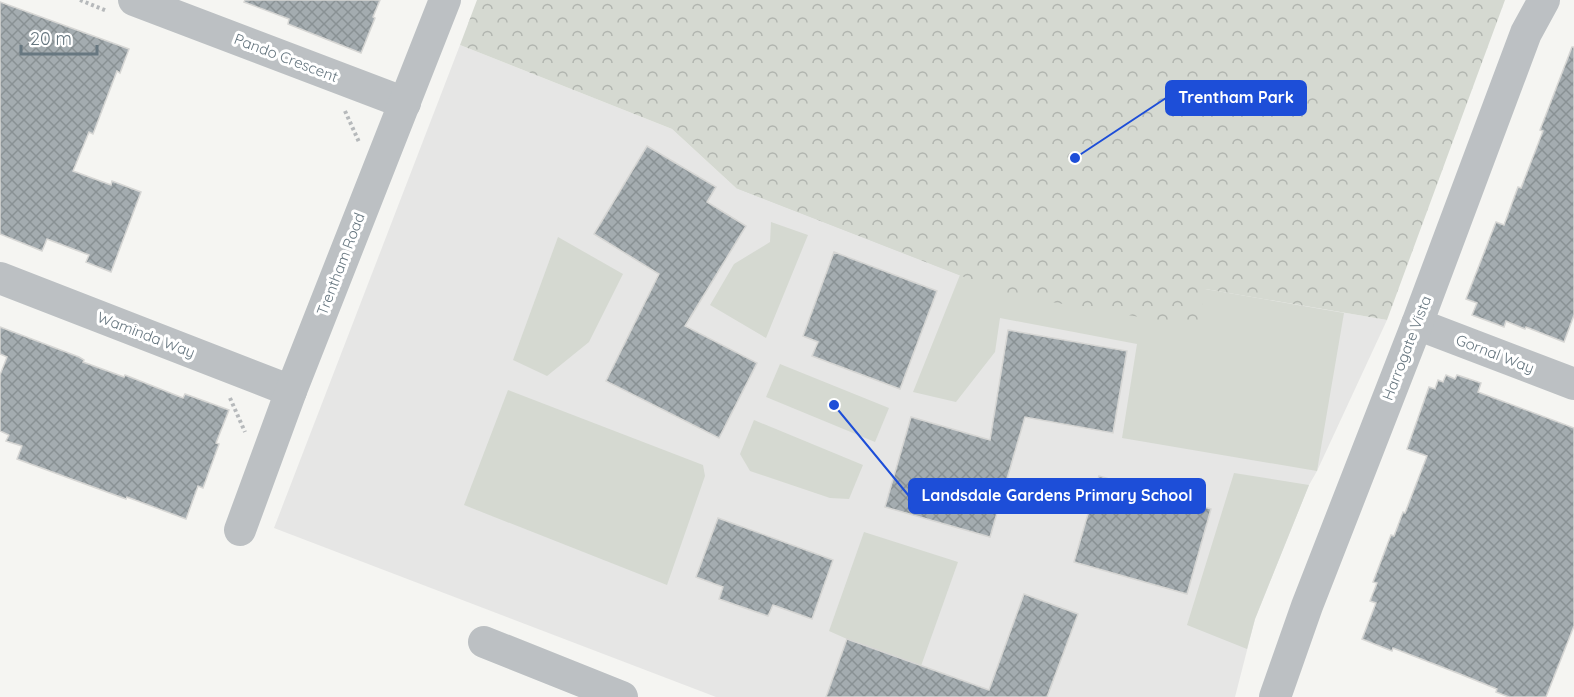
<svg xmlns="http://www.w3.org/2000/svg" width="1574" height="697" font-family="Quicksand,sans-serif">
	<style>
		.built { fill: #e6e6e5 }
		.grass { fill: #d5d9d1 }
		.park { fill: url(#park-crowns) }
		.building { fill: url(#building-cross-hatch); stroke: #d6d6d4; stroke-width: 1.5 }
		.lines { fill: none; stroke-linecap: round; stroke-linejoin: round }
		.path { stroke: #b6b9bb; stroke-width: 4; stroke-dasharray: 3 3; stroke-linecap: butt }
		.street { stroke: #bcc0c3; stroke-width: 32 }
		.labels { text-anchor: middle; stroke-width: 6; stroke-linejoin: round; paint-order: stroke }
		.street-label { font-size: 15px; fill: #677780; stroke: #fff }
		.leader { fill: none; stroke: #1d4ed8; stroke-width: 2 }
		.callout-dot { fill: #1d4ed8; stroke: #fff; stroke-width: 2 }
		.callout { fill: #1d4ed8; stroke: #1d4ed8; stroke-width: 2 }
		.callout-label { font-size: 16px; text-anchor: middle; font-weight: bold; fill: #fff }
	</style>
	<defs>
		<pattern id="park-crowns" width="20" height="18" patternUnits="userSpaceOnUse" patternTransform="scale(1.5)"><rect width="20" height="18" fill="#d5d9d1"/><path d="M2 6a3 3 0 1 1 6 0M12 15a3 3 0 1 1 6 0" fill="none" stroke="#b1b5af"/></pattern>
		<pattern id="building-cross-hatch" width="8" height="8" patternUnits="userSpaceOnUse" patternTransform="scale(1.5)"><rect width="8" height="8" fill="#a4acb0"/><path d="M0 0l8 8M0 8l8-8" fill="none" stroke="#899194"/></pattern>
	</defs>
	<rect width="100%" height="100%" fill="#f5f5f2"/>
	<path class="built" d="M460,45L672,129L736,188L1205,289L1387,320L1317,471L1309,485L1255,619L1235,697H716L274,528Z"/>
	<g class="grass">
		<path d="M761,120L1205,289L1344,313L1317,471L1122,438L1137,344L1000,318L995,352L956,402L913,392L960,275L736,188Z"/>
		<path d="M771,222L808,235L766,338L710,305L734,264L770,242Z"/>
		<path d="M558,237L623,274L589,342L547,376L513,360Z"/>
		<path d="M780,364L889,408L875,442L766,397Z"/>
		<path d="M508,390L703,465L705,476L667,585L464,505Z"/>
		<path d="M754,420L863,465L849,499L830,498L750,471L740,454Z"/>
		<path d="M1234,473L1309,485L1255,619L1247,649L1187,625Z"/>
		<path d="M864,532L958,562L921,666L847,639L829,631Z"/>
	</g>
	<path class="park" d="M477,0H1505L1387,320L1205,289L1198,327L1010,295L736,188L672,129L460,45Z"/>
	<g class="building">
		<path d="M245,0H380L373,17L375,18L361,53L288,24L289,19L244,2Z"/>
		<path d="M0,2L129,49L120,73L117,71L93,134L89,132L73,171L111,185L112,181L141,192L111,272L86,262L89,255L47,239L42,251L0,234Z"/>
		<path d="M1572,47H1574V315L1564,342L1526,327L1525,329L1506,321L1504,327L1472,315L1477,303L1466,299L1496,222L1504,225L1518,187L1521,188L1543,131L1540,130Z"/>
		<path d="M647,146L716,187L707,202L746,226L685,326L757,363L719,438L606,381L659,274L594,234Z"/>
		<path d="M834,252L937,291L900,389L812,356L818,342L803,336Z"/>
		<path d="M0,327L79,357L84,360L83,362L124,377L125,375L183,398L185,394L229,410L216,443L219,444L203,488L198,486L186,519L127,497L126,499L17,459L22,446L6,441L9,435L0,431V375L7,357L0,354Z"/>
		<path d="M1008,330L1127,351L1113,433L1025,417L990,537L885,507L911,417L990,440Z"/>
		<path d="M1446,375L1455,379L1457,375L1481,383L1478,392L1574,428V626L1546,697H1509L1496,692L1497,689L1460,674L1393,648L1392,651L1362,639L1376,603L1370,601L1377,583L1373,582L1391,535L1394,536L1403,512L1405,513L1427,456L1407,449L1429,387L1435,389L1438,380L1443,382Z"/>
		<path d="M1099,476L1211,509L1187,594L1074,562Z"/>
		<path d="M718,518L833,560L812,619L773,605L768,616L719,599L723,587L696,577Z"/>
		<path d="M1024,594L1078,614L1047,697H826L847,639L989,690Z"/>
	</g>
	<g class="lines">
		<g class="path">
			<path d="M80,0L107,11"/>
			<path d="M345,111L359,142"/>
			<path d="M230,398L245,432"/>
		</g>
		<g class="street">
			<path d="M134,0L405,103"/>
			<path d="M0,278L291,391"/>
			<path d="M1417,324L1574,384"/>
			<path d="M240,530L291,391L445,0"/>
			<path d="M484,642L622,697"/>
			<path d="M1275,697L1307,606L1417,324L1526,33L1544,0"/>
		</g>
	</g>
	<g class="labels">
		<g class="street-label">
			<text transform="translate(286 58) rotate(21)" y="5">Pando Crescent</text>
			<text transform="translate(341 264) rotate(-69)" y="5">Trentham Road</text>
			<text transform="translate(146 335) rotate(21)" y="5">Waminda Way</text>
			<text transform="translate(1407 348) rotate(-69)" y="5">Harrogate Vista</text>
			<text transform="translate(1495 354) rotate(21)" y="5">Gornal Way</text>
		</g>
	</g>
	<path class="leader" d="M1075 158L1166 98M834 405L909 496"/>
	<g class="callout-dot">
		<circle cx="1075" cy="158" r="6"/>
		<circle cx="834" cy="405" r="6"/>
	</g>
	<g class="callout">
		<rect x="1166" y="81" width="140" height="34" rx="6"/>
		<rect x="909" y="479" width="296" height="34" rx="6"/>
	</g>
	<g class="callout-label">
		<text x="1236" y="103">Trentham Park</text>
		<text x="1057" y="501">Landsdale Gardens Primary School</text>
	</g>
	<path d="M21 45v9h76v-9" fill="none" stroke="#677780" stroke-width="3"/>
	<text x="30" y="45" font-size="18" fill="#677780" stroke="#ffffff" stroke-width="4.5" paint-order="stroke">20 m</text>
</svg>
